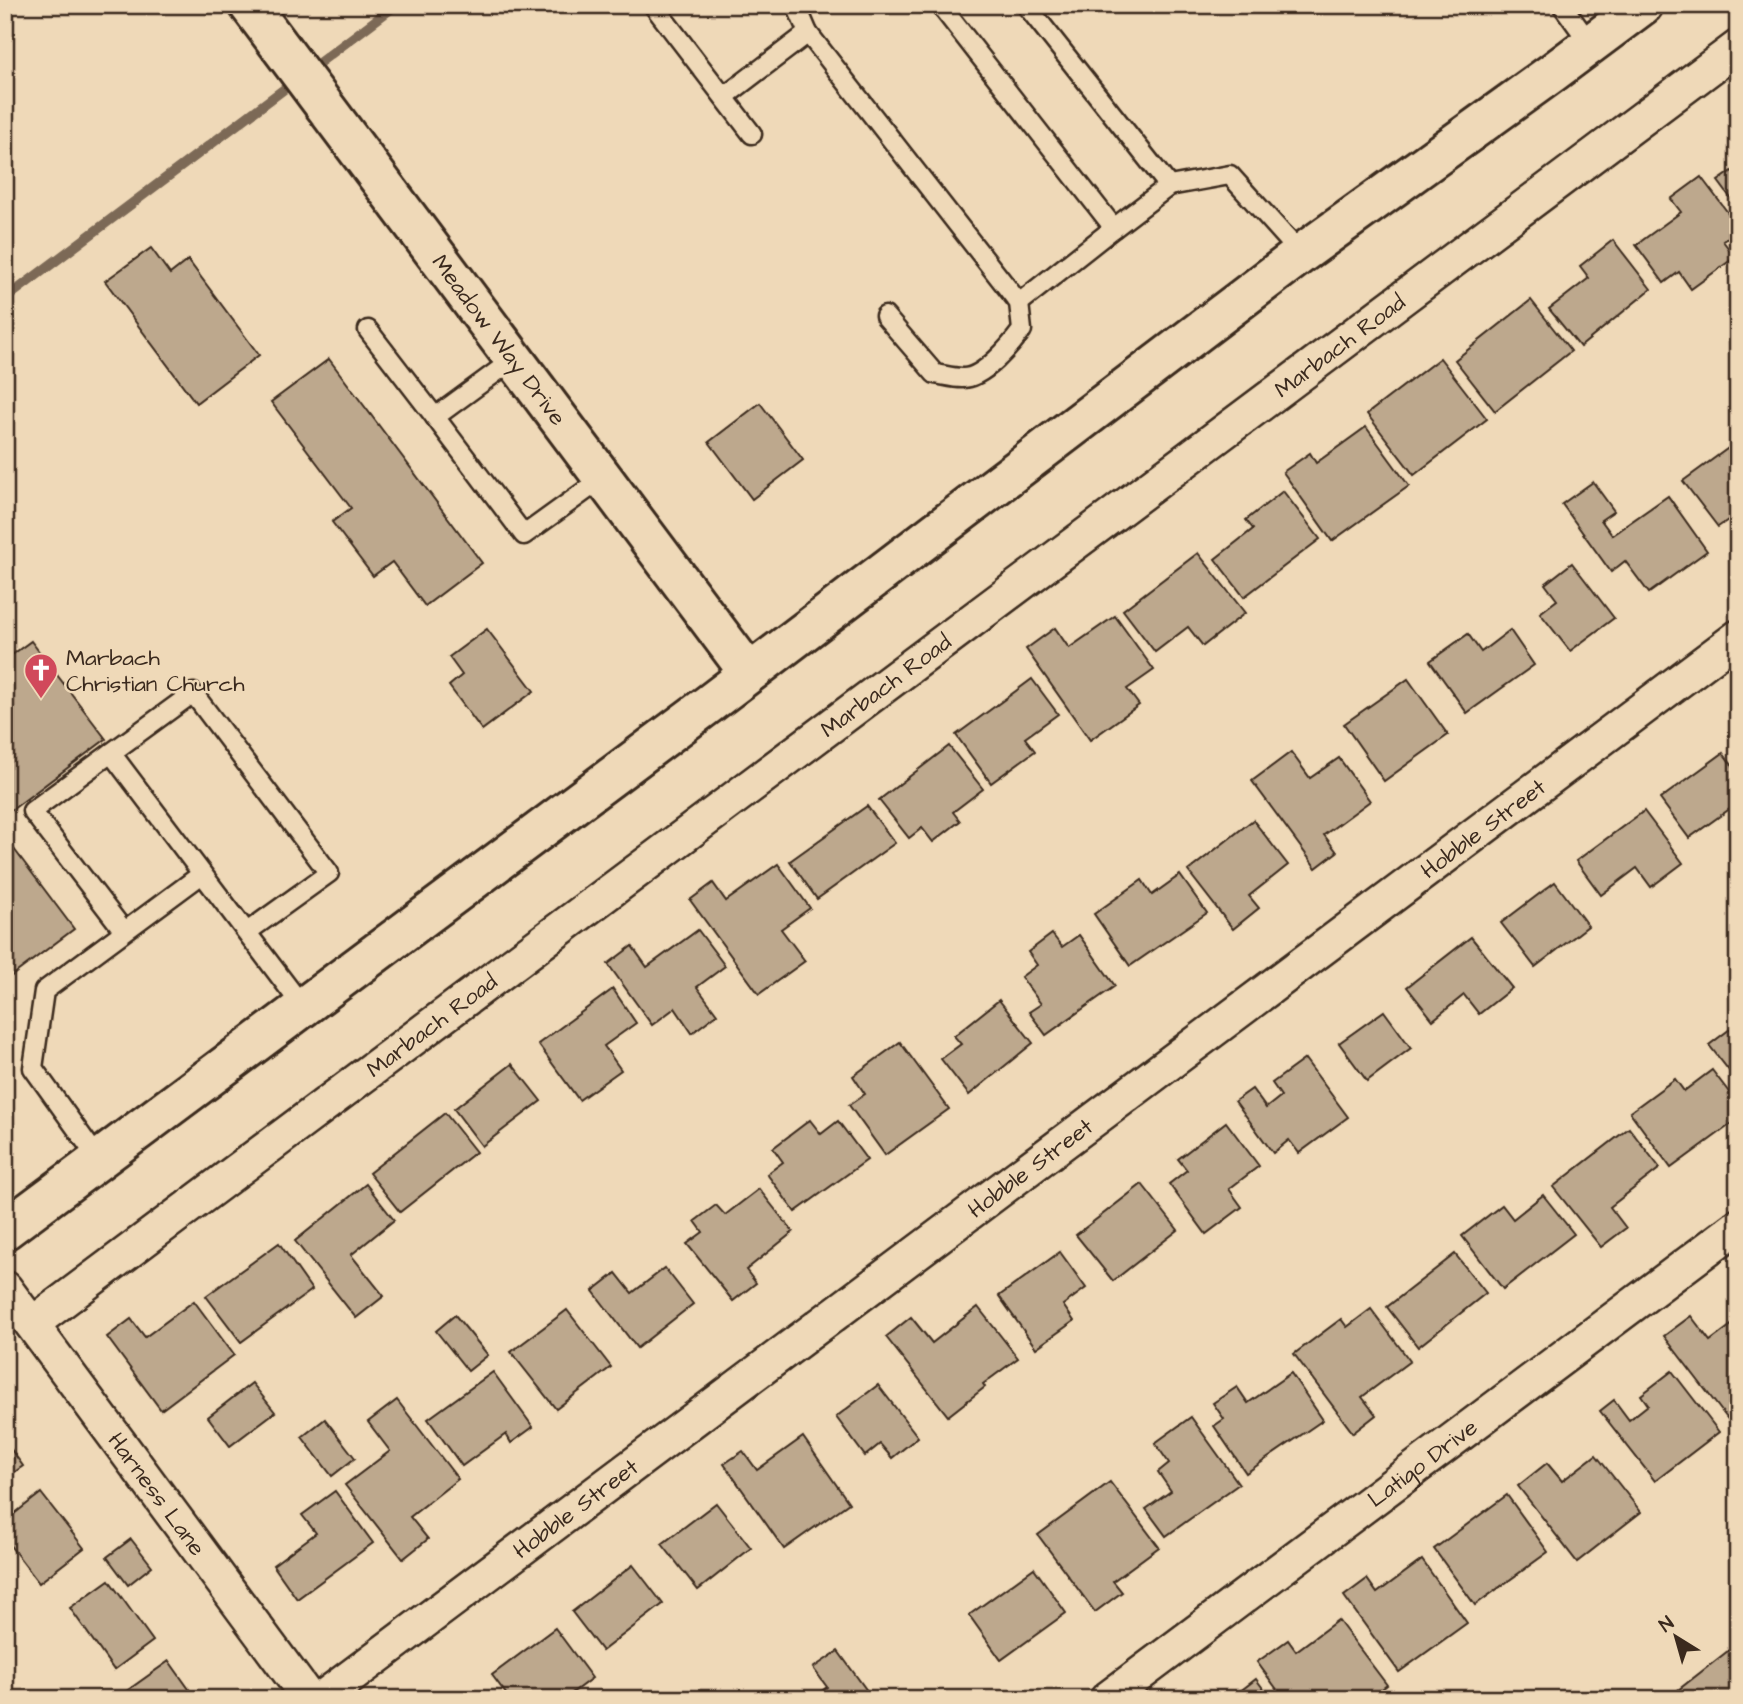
<svg xmlns="http://www.w3.org/2000/svg" width="1743" height="1704" font-family="'Architects Daughter',sans-serif">
	<style>
		.lines { fill: none; stroke-linecap: round; stroke-linejoin: round }
		.stream { stroke: #7c6956; stroke-width: 10 }
		.building { fill: #bda88d; stroke: #3b2a1e; stroke-width: 2 }
		.service-casing { stroke: #3b2a1e; stroke-width: 23 }
		.minor-casing { stroke: #3b2a1e; stroke-width: 38 }
		.tertiary-casing { stroke: #3b2a1e; stroke-width: 44 }
		.secondary-casing { stroke: #3b2a1e; stroke-width: 44 }
		.service { stroke: #efd9b8; stroke-width: 18 }
		.minor { stroke: #efd9b8; stroke-width: 33 }
		.tertiary { stroke: #efd9b8; stroke-width: 38 }
		.secondary { stroke: #efd9b8; stroke-width: 38 }
		.labels { text-anchor: middle; stroke-width: 5; stroke-linejoin: round; paint-order: stroke }
		.street-label { font-size: 23px; fill: #3b2a1e; stroke: #efd9b8 }
		.poi-label { font-size: 23px; fill: #3b2a1e; stroke: #efd9b8; text-anchor: start }
	</style>
	<rect width="100%" height="100%" fill="#efd9b8"/>
	<filter id="ink" filterUnits="userSpaceOnUse"><feTurbulence type="fractalNoise" baseFrequency=".0143" numOctaves="2"/><feDisplacementMap in="SourceGraphic" scale="14" xChannelSelector="R" yChannelSelector="G"/><feConvolveMatrix kernelMatrix="1 2 1 2 8 2 1 2 1" color-interpolation-filters="sRGB"/></filter>
	<g filter="url(#ink)">
		<g class="lines">
			<path class="stream" d="M5,299L396,5"/>
		</g>
		<g class="building">
			<path d="M1738,167V208L1718,181Z"/>
			<path d="M1701,177L1738,226V230L1723,241L1735,257L1691,289L1679,272L1664,283L1636,245L1681,212L1671,199Z"/>
			<path d="M1613,240L1651,289L1580,347L1549,309L1589,278L1580,266Z"/>
			<path d="M151,248L170,274L188,260L259,355L196,403L105,281Z"/>
			<path d="M1531,300L1571,351L1495,411L1455,360Z"/>
			<path d="M1440,358L1487,419L1414,475L1367,414Z"/>
			<path d="M329,359L482,563L425,606L392,562L373,576L332,522L351,508L271,402Z"/>
			<path d="M760,403L803,460L752,499L709,442Z"/>
			<path d="M1366,427L1409,486L1332,541L1283,472L1310,453L1316,463Z"/>
			<path d="M1738,441V513L1718,527L1683,481Z"/>
			<path d="M1593,482L1614,511L1601,520L1612,535L1668,496L1707,551L1649,593L1625,561L1611,572L1562,504Z"/>
			<path d="M1283,491L1320,539L1244,597L1215,559L1253,529L1246,520Z"/>
			<path d="M1198,553L1245,613L1203,646L1188,627L1155,652L1123,610Z"/>
			<path d="M1572,563L1614,618L1570,651L1540,613L1557,600L1545,584Z"/>
			<path d="M1115,616L1154,670L1127,689L1139,705L1090,740L1026,649L1055,628L1069,648Z"/>
			<path d="M487,629L534,691L482,730L449,686L462,675L449,657Z"/>
			<path d="M1510,630L1534,665L1467,713L1430,661L1468,634L1481,652Z"/>
			<path d="M31,641L106,739L5,815V660Z"/>
			<path d="M1032,679L1058,714L1025,738L1035,751L991,783L956,735Z"/>
			<path d="M1408,679L1448,735L1384,781L1344,724Z"/>
			<path d="M949,746L983,789L953,812L960,821L933,842L922,828L909,838L879,800Z"/>
			<path d="M1291,752L1310,778L1339,758L1370,801L1324,835L1337,852L1316,868L1252,781Z"/>
			<path d="M1723,753L1738,773V803L1689,838L1660,799Z"/>
			<path d="M867,806L895,843L817,899L790,861Z"/>
			<path d="M1644,811L1683,863L1651,887L1637,868L1601,895L1576,861Z"/>
			<path d="M1253,820L1288,865L1249,896L1259,908L1233,929L1188,871Z"/>
			<path d="M5,837L74,929L5,981Z"/>
			<path d="M778,864L810,908L781,929L805,961L759,994L690,900L713,883L726,901Z"/>
			<path d="M1180,875L1207,913L1130,966L1094,914L1142,880L1152,895Z"/>
			<path d="M1555,882L1588,926L1535,967L1501,923Z"/>
			<path d="M698,930L725,966L697,987L717,1014L692,1033L675,1008L652,1025L608,964L632,946L647,967Z"/>
			<path d="M1052,934L1062,947L1079,935L1115,986L1046,1035L1029,1012L1041,1004L1021,977L1037,965L1028,952Z"/>
			<path d="M1471,937L1512,988L1479,1014L1464,995L1433,1020L1407,987Z"/>
			<path d="M613,989L636,1023L604,1046L621,1070L579,1100L538,1044Z"/>
			<path d="M999,1000L1033,1043L969,1095L941,1059L961,1044L954,1036Z"/>
			<path d="M1384,1011L1411,1048L1367,1081L1339,1043Z"/>
			<path d="M1738,1023V1082L1709,1045Z"/>
			<path d="M900,1042L949,1109L885,1155L849,1105L865,1094L853,1076Z"/>
			<path d="M1305,1059L1348,1117L1299,1153L1289,1140L1273,1153L1235,1101L1252,1089L1266,1108L1281,1096L1272,1083Z"/>
			<path d="M512,1064L541,1101L482,1146L454,1109Z"/>
			<path d="M1712,1070L1738,1104V1119L1671,1168L1630,1112L1675,1079L1684,1091Z"/>
			<path d="M445,1113L476,1152L400,1212L369,1173Z"/>
			<path d="M810,1120L821,1134L838,1121L867,1160L795,1212L767,1174L783,1162L773,1148Z"/>
			<path d="M1226,1122L1259,1166L1229,1189L1242,1207L1206,1234L1169,1184L1187,1170L1178,1159Z"/>
			<path d="M1629,1128L1660,1168L1610,1207L1626,1228L1601,1247L1553,1187Z"/>
			<path d="M366,1184L394,1220L351,1255L384,1296L356,1318L295,1241Z"/>
			<path d="M1142,1184L1178,1230L1113,1281L1076,1235Z"/>
			<path d="M759,1189L793,1232L746,1270L756,1283L733,1301L687,1244L703,1232L695,1221L716,1205L725,1215Z"/>
			<path d="M1543,1195L1574,1234L1503,1289L1462,1236L1502,1205L1513,1219Z"/>
			<path d="M279,1243L312,1290L241,1342L206,1296Z"/>
			<path d="M1060,1252L1086,1288L1063,1305L1074,1321L1036,1348L999,1296Z"/>
			<path d="M1455,1254L1486,1293L1418,1347L1387,1307Z"/>
			<path d="M665,1268L693,1304L637,1348L593,1291L616,1273L632,1293Z"/>
			<path d="M194,1301L234,1355L161,1410L107,1337L131,1319L145,1337Z"/>
			<path d="M978,1307L1018,1358L983,1384L985,1387L948,1416L886,1337L911,1317L932,1343Z"/>
			<path d="M1371,1309L1410,1361L1362,1397L1376,1415L1353,1433L1294,1354L1341,1319L1347,1327Z"/>
			<path d="M567,1310L611,1367L556,1409L511,1352Z"/>
			<path d="M455,1315L488,1355L468,1371L436,1331Z"/>
			<path d="M1691,1316L1710,1341L1738,1320V1417L1730,1422L1664,1336Z"/>
			<path d="M1672,1371L1719,1432L1655,1481L1600,1411L1614,1400L1629,1420L1648,1405L1641,1395Z"/>
			<path d="M493,1372L533,1427L511,1443L506,1434L462,1466L428,1419Z"/>
			<path d="M1291,1373L1323,1420L1246,1473L1214,1426L1224,1419L1213,1403L1237,1387L1248,1403Z"/>
			<path d="M252,1383L275,1412L230,1446L208,1417Z"/>
			<path d="M878,1385L918,1437L892,1458L880,1444L865,1456L836,1417Z"/>
			<path d="M397,1400L458,1479L410,1517L428,1539L403,1559L345,1485L390,1451L368,1422Z"/>
			<path d="M1191,1417L1239,1484L1166,1536L1146,1509L1171,1491L1158,1472L1169,1463L1155,1443Z"/>
			<path d="M325,1419L355,1458L332,1476L302,1437Z"/>
			<path d="M803,1437L849,1503L784,1549L724,1464L743,1451L757,1470Z"/>
			<path d="M5,1441L23,1466L5,1479Z"/>
			<path d="M1596,1455L1641,1512L1577,1562L1518,1486L1547,1463L1562,1481Z"/>
			<path d="M1110,1482L1159,1547L1113,1581L1122,1592L1095,1612L1038,1535Z"/>
			<path d="M335,1491L373,1543L297,1599L273,1565L316,1533L302,1515Z"/>
			<path d="M41,1493L84,1548L39,1583L5,1539V1521Z"/>
			<path d="M1507,1495L1548,1552L1475,1605L1434,1549Z"/>
			<path d="M716,1503L751,1548L698,1590L662,1544Z"/>
			<path d="M131,1539L152,1566L128,1585L107,1557Z"/>
			<path d="M1422,1560L1467,1623L1399,1672L1344,1596L1367,1579L1377,1593Z"/>
			<path d="M633,1565L663,1604L602,1651L572,1612Z"/>
			<path d="M1034,1568L1066,1613L1001,1660L969,1615Z"/>
			<path d="M109,1580L153,1641L114,1670L70,1608Z"/>
			<path d="M1338,1620L1387,1685L1369,1699H1284L1257,1662L1288,1640L1296,1651Z"/>
			<path d="M555,1628L592,1678L564,1699H510L492,1675Z"/>
			<path d="M1738,1643V1698L1677,1699L1673,1694Z"/>
			<path d="M838,1651L873,1699H818L816,1695L827,1687L813,1668Z"/>
			<path d="M169,1661L196,1699H124L121,1695Z"/>
			<path d="M1256,1679L1271,1699H1230Z"/>
		</g>
		<g class="lines">
			<g class="service-casing">
				<g id="service">
					<path d="M653,5L752,134"/>
					<path d="M796,5L808,33L1019,303L1022,330C1011,345 983,379 962,378C953,378 943,375 935,374L885,316"/>
					<path d="M940,5L1114,228L1169,186L1230,175L1301,254"/>
					<path d="M1026,5L1169,186"/>
					<path d="M1562,5L1591,45"/>
					<path d="M724,97L808,33"/>
					<path d="M1019,303L1114,228"/>
					<path d="M368,330L435,417"/>
					<path d="M514,359L435,417L524,535L603,478"/>
					<path d="M111,753L32,811L124,931"/>
					<path d="M247,932L329,873L193,693L111,753L303,1007"/>
					<path d="M99,1160L33,1068L44,991L202,874"/>
				</g>
			</g>
			<g class="minor-casing">
				<g id="minor">
					<path id="s1" d="M5,1288L309,1699"/>
					<path id="s2" d="M32,1324L1738,47"/>
					<path id="s3" d="M321,1699L1738,637"/>
					<path id="s4" d="M1107,1699L1738,1226"/>
				</g>
			</g>
			<g class="tertiary-casing">
				<g id="tertiary">
					<path id="s5" d="M249,5L749,673"/>
				</g>
			</g>
			<g class="secondary-casing">
				<path id="secondary" d="M5,1230L709,704L1301,254L1552,73L1643,5"/>
			</g>
			<use href="#service" class="service"/>
			<use href="#minor" class="minor"/>
			<use href="#tertiary" class="tertiary"/>
			<use href="#secondary" class="secondary"/>
		</g>
	</g>
	<defs>
		<g id="church-pin" transform="scale(1.75)"><path d="M0 17L-7.5 6A9.5 9.5 0 1 1 7.5 6Z" fill="#d1495b" stroke="#efd9b8"/><path d="M-1.2-6h2.4v3.5h3.3v2.4h-3.3V6h-2.4V-.1h-3.3v-2.4h3.3Z" fill="#fff"/></g>
	</defs>
	<g fill-rule="evenodd">
		<use href="#church-pin" x="41" y="670"/>
	</g>
	<g class="labels">
		<g class="street-label">
			<text dy="8" stroke="none"><textPath href="#s5" startOffset="418">Meadow Way Drive</textPath></text>
			<text dy="8" stroke="none"><textPath href="#s2" startOffset="1633">Marbach Road</textPath></text>
			<text dy="8" stroke="none"><textPath href="#s2" startOffset="1066">Marbach Road</textPath></text>
			<text dy="8" stroke="none"><textPath href="#s3" startOffset="1452">Hobble Street</textPath></text>
			<text dy="8" stroke="none"><textPath href="#s2" startOffset="499">Marbach Road</textPath></text>
			<text dy="8" stroke="none"><textPath href="#s3" startOffset="886">Hobble Street</textPath></text>
			<text dy="8" stroke="none"><textPath href="#s4" startOffset="394">Latigo Drive</textPath></text>
			<text dy="8" stroke="none"><textPath href="#s1" startOffset="256">Harness Lane</textPath></text>
			<text dy="8" stroke="none"><textPath href="#s3" startOffset="318">Hobble Street</textPath></text>
		</g>
		<g class="poi-label">
			<text x="66" y="665">Marbach<tspan x="66" dy="26">Christian Church</tspan></text>
		</g>
	</g>
	<rect width="1743" height="1704" fill="none" stroke="#efd9b8" stroke-width="28"/>
	<rect x="14" y="14" width="1715" height="1676" fill="none" stroke="#3b2a1e" stroke-width="2.5" filter="url(#ink)"/>
	<g transform="translate(1676 1637) rotate(323)" stroke="#efd9b8" stroke-width="5" paint-order="stroke">
	<path d="M0-5L12 26L0 18L-12 26Z" fill="#3b2a1e"/>
	<text y="-10" font-size="19" font-weight="bold" text-anchor="middle" fill="#3b2a1e">N</text>
	</g>
</svg>
